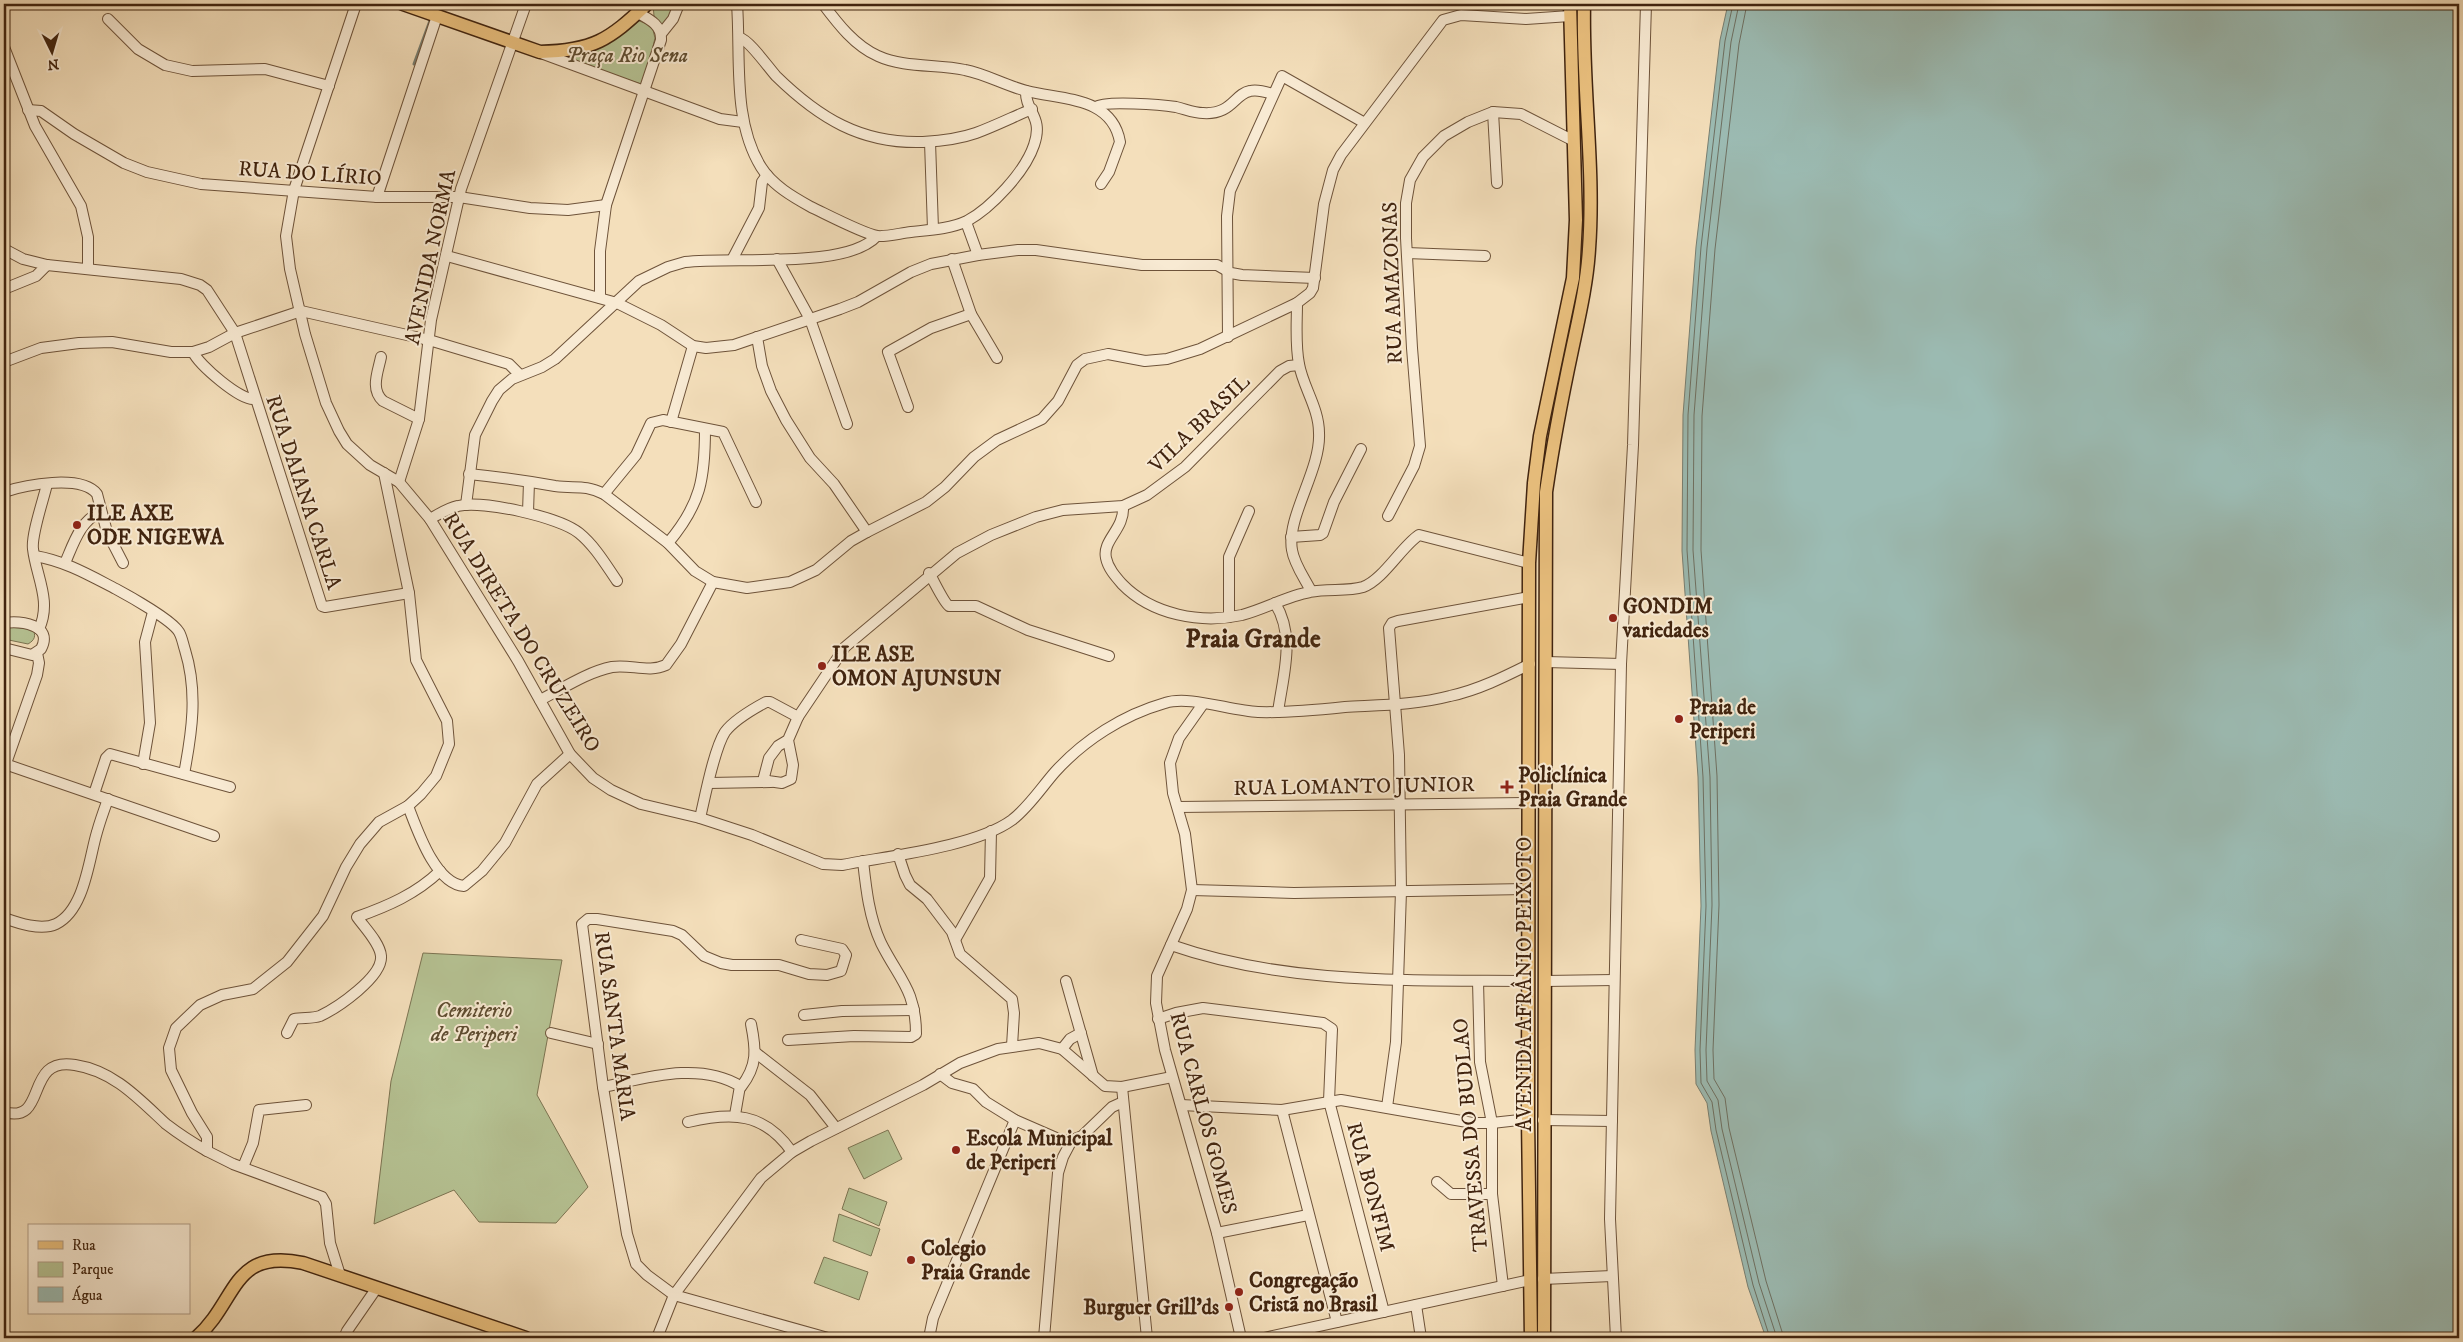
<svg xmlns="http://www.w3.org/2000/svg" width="2463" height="1342" font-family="'IM FELL DW Pica',serif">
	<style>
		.green { fill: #b6c394; stroke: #7c7452 }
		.water { fill: #9cbcb4; stroke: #787f72 }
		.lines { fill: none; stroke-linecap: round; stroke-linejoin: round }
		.shore { stroke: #6e7062; stroke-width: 1 }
		.stream { stroke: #787f72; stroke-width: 3 }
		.minor-casing { stroke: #6e533a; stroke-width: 12 }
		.major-casing { stroke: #41240f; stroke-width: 15 }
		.minor { stroke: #f8ead3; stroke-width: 10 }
		.major { stroke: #eac07e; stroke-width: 12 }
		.poi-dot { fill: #8f2418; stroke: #f8ead3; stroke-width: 2 }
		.labels { text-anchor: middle; stroke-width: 4; stroke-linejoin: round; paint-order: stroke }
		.park-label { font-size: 21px; font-style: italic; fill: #5e4c30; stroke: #f8ead3 }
		.street-label { font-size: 21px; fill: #41240f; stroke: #f8ead3 }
		.poi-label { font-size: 21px; font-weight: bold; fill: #41240f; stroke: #f8ead3; text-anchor: start }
		.district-label { font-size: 26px; font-weight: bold; fill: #41240f; stroke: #f8ead3 }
	</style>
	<rect width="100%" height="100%" fill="#f4dfbb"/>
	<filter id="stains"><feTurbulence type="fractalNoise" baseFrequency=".004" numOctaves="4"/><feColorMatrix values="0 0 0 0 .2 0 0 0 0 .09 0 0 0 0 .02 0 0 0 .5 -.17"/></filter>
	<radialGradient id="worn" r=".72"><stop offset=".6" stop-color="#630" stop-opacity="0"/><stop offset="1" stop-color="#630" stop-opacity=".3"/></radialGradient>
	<g class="green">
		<path d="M653,4H675L665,27L654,16Z"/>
		<path d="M637,20L652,26L655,38L644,85L567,60L570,54Z"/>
		<path d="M9,627L33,629C36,636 35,640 28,644L4,639V628Z"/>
		<path d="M423,953L562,960L537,1095L588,1187L556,1223L479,1222L454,1190L374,1224L391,1081Z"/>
		<path d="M888,1130L902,1159L864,1179L848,1148Z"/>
		<path d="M849,1188L887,1202L879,1226L842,1209Z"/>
		<path d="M839,1214L880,1229L871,1256L833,1241Z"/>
		<path d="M824,1257L868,1272L859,1300L814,1283Z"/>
	</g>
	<path class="water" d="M1728,4H2459V1338H1766L1748,1287L1711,1131L1707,1103L1696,1084L1695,1050L1701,906L1698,777L1682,551L1683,415L1696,247L1720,40Z"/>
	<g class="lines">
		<g class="shore">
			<path d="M1733,4L1725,41L1701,247L1688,415L1687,550L1703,777L1706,906L1700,1050L1701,1083L1712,1102L1716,1130L1753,1285L1770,1338"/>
			<path d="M1739,4L1731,42L1707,248L1694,415L1693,550L1710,777L1712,905L1706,1050L1707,1081L1718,1100L1722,1129L1759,1283L1777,1338"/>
			<path d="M1747,4L1739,44L1715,249L1702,416L1701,550L1717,776L1719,905L1713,1050L1714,1079L1725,1098L1729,1128L1766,1281L1784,1338"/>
		</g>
		<g class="stream">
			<path d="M435,7L437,4"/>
			<path d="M414,64L431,18"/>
		</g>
		<g class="minor-casing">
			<g id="minor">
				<path d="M356,4L294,190L286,236L290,269L305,334L326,403L339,431L347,444L370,465L399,482L430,519L518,661L570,754L593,778L611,790L641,804L700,818L752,835L823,864L842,865C888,856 975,847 1012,820C1029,807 1041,788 1055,772C1084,740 1123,715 1165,703C1189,695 1231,711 1258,712C1287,713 1316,710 1345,707C1379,705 1416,705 1450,696C1478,690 1504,677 1530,664"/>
				<path d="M737,4C741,57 732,120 761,167C772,185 793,197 811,207C826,214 862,233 877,236C887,237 901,233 911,232C929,230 950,229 967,221C991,208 1025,172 1034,145C1044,116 1025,112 1026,91"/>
				<path d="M823,4C838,24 855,46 878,56C904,68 937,64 965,70C986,74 1006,86 1027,91C1061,100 1112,96 1120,142L1109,172L1101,184"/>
				<path d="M108,19L138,49L165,65L192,71L265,69L329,86"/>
				<path d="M661,34L673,19L679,4"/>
				<path d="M740,38C749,40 768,67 776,76C819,118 861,144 923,142C941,141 959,139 976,133C995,126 1013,117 1032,109"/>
				<path d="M4,47L35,126L81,206L88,237V268"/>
				<path d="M541,53L720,119L743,122"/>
				<path d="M1096,107C1104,100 1163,105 1176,107C1185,109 1194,113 1203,113C1232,115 1234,94 1250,91C1258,89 1266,92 1273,94"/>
				<path d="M28,110L41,111L74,134L124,163L147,172L201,184L377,197H459L530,208L568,210L606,205"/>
				<path d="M1493,112L1497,183"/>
				<path d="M930,142L933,229"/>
				<path d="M377,197L437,16"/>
				<path d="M966,222L978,255"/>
				<path d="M4,249L23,259L47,265L181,279L200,285L207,290L235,333L322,606L325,607L409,593"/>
				<path d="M1407,253L1485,256"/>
				<path d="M447,256L617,303L661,325L693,346L706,348L734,345L840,309L858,302L911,272L931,264L978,255L1018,250H1036L1142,265H1217L1231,273L1242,275L1315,278"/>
				<path d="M733,258L759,208L762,182L767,175"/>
				<path d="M777,259L810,319L847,424"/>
				<path d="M952,259L971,314L997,358"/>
				<path d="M4,289L36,276L47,265"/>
				<path d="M600,298V251L606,205L661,40C662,25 649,19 638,13"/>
				<path d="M1297,303C1297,322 1295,344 1299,364C1303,387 1319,408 1319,433C1321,470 1286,517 1292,550C1294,564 1305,579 1311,591"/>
				<path d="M757,337L762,366L771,391L786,420L810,458L834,484L867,532"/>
				<path d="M1228,337L1227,216L1230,191L1282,76L1363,122"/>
				<path d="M193,352C199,365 241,401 254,399"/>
				<path d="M381,357C378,372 370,389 383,401L419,419"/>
				<path d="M4,362L41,348L79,343L112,342L171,352H193L209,347L235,333L301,311L429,340L509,364L520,375"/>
				<path d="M908,407L888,352L931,328L971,314"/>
				<path d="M671,422L693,346"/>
				<path d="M469,474C498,477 527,481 555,486C576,489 583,484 604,494L668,543L695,571L713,582L747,588L790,582L816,570L851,541L867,532L926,502L945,487L974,457L997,440L1042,419L1058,401L1077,365L1085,359L1108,354L1145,361L1167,359L1200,349L1297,303L1310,293L1313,288L1324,204L1333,170L1341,155L1443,20L1461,15L1526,19L1570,16"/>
				<path d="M399,482L419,419L431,320L461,189L526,4"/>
				<path d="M4,492C25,485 81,474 97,494L107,532L123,563"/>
				<path d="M604,494L636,455L651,423L663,420L723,432L756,502"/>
				<path d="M466,505L475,435L492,401L499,390L512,379L542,367L555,359L639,281L668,267L685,262C732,256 846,270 877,236"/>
				<path d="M1123,506C1125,529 1102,540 1106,558C1108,568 1115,576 1122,584C1152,615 1201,624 1242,615C1265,609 1287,596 1310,592C1327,588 1347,592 1363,587C1383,580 1402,546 1419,535L1529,563"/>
				<path d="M528,512L529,482"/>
				<path d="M1388,516L1414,466L1420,446L1412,348L1406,238V203L1410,180L1423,157L1444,136L1468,122L1493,112L1521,114L1574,141"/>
				<path d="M430,519C439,514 448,508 458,506C483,500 559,517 579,533C595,546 606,565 617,581"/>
				<path d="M1291,537L1320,535L1323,533L1334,502L1361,449"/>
				<path d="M668,543C701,504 705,478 705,429"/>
				<path d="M35,556C65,561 89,575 116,589C129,596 172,620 179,632C182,637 183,644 185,650C198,692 192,732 184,774"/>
				<path d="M65,563C73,545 80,520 101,512"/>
				<path d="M929,573C934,581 944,603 949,606H976L1028,630L1109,656"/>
				<path d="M1275,603C1296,637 1283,675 1278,712"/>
				<path d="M1229,617V557L1249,511"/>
				<path d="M4,623C20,621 54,624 41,649L32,655L4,648"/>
				<path d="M39,629C52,601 36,576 33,549C31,535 44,498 47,484"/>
				<path d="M1546,662L1621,664"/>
				<path d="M540,700C562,689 587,672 612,667C630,664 649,673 666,665L681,644L713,582"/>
				<path d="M1203,704L1179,738L1170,763L1173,793L1185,834L1192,890L1187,909L1157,976L1156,1003L1165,1050L1217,1233L1241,1338"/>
				<path d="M788,740L793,765L791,779L782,783L768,781L764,777L769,758L778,746L788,740L798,717"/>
				<path d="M5,764L214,836"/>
				<path d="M143,764L150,723L145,642L153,612"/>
				<path d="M4,769L37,675L39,663L37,653"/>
				<path d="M709,783L771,782"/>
				<path d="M94,794L106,758L110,754L230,787"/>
				<path d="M408,806C417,829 435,884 464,886L482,871L505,843L537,784L570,754"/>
				<path d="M1178,807L1530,803"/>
				<path d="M700,818C705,797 714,749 725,732C734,720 753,709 766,702H770L798,717L845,647L957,553L991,535L1036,517L1063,510L1123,506L1147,495L1185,467L1280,371L1289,366L1299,365"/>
				<path d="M898,854L905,875L910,885L927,899L952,932L960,954L1012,999L1014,1013L1012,1046"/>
				<path d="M1192,890L1294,893L1529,889"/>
				<path d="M4,918C18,923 41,931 56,924C85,910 89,858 97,832C100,821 104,810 108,799"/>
				<path d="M956,938L990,878L991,831"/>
				<path d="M801,940L842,949L846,955L841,971L827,975L809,974L779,965H732L721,963L704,956L682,935L673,931L597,919H588L582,924L603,1087L627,1234L636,1264L647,1275L674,1295L828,1338"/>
				<path d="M1171,945C1286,985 1409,980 1529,981"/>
				<path d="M1066,981L1093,1076"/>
				<path d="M1478,981L1480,1062L1492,1123V1194L1503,1286"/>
				<path d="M1545,981L1614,980"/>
				<path d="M804,1015L842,1011L914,1010"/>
				<path d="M1158,1019L1176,1013L1203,1008L1323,1023L1332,1029L1329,1101L1384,1312"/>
				<path d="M287,1033L294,1019C302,1017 312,1019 320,1016C337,1008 383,977 381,956C380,943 364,927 357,917C388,906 416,894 440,871"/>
				<path d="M551,1033L598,1044"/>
				<path d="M788,1040L854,1036L911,1037L916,1034C916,990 899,979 881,943C869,917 866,888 863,861"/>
				<path d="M1062,1049L1070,1039L1081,1033"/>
				<path d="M756,1053L810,1095L836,1128"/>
				<path d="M940,1074L952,1083L973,1089L986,1102L1015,1120L1061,1140H1072L1082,1136L1112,1107L1123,1102"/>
				<path d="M603,1087C646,1078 699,1061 740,1086L735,1115"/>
				<path d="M741,1087C758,1065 756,1049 751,1024"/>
				<path d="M1122,1087L1147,1338"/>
				<path d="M1181,1105L1282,1110L1341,1100L1473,1123H1492L1528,1119"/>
				<path d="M1387,1107L1396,1042L1401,891L1399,755L1389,628L1392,623L1398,621L1529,597"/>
				<path d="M1282,1110L1337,1322"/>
				<path d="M4,1112C49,1125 23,1056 75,1065C114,1071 139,1099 166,1124C179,1134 193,1143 207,1151"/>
				<path d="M1543,1120L1612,1121"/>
				<path d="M688,1122C732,1112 764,1112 792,1152"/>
				<path d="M243,1167L253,1143L259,1110L306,1105"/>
				<path d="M1437,1182L1451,1194H1492"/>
				<path d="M1217,1233L1308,1215"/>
				<path d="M340,1275L330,1243L326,1204L322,1197L233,1164L207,1151V1137L192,1113L171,1070L169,1048L176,1028L200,1005L222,995L253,989L287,962L323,916L346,867L360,844L379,822L408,806L421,794L436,776L449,744L447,721L416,660L409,593L384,473"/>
				<path d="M1543,1279L1612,1276"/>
				<path d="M1416,1305L1421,1338"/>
				<path d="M344,1338L347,1331L376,1289"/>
				<path d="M657,1338L674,1295L761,1178L792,1152L811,1141L923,1085L960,1063L998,1049L1039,1043L1062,1049L1105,1086L1122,1087L1172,1077"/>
				<path d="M929,1338L933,1318L1015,1120"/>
				<path d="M1044,1338L1058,1173L1063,1157L1072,1140"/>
				<path d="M1264,1338L1530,1280"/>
				<path d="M1616,1338L1610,1219L1621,664L1633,445L1646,4"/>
			</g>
		</g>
		<g class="major-casing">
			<g id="major">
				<path d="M403,4L540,52C593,51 609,40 647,4"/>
				<path d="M196,1338C238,1301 231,1248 303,1263L526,1338"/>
				<path d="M1531,1338L1528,1119L1529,563L1534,483L1540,436L1573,278L1576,220L1570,4"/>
				<path d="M1544,1338L1546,492C1553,444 1562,397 1572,350C1579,317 1587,283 1589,249C1595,168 1582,86 1584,4"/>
			</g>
		</g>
		<use href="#minor" class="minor"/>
		<use href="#major" class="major"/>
	</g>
	<g class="poi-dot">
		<circle cx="77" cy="525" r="5"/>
		<circle cx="1613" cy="618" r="5"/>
		<circle cx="822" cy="666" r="5"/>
		<circle cx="1679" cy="719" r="5"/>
		<path d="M1504.5 779.5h5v5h5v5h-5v5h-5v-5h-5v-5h5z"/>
		<circle cx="956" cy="1150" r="5"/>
		<circle cx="911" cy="1260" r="5"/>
		<circle cx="1239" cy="1292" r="5"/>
		<circle cx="1229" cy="1307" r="5"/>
	</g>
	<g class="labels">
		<g class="park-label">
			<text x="627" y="62">Praça Rio Sena</text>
			<text x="474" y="1017">Cemiterio<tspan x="474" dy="24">de Periperi</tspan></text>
		</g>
		<g class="street-label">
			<text transform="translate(310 173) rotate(4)" y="7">RUA DO LÍRIO</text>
			<text transform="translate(430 257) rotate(-78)" y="7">AVENIDA NORMA</text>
			<text transform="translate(1392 283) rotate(-92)" y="7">RUA AMAZONAS</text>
			<text transform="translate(1199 423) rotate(-44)" y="7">VILA BRASIL</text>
			<text transform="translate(304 492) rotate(72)" y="7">RUA DAIANA CARLA</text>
			<text transform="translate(522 632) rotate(58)" y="7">RUA DIRETA DO CRUZEIRO</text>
			<text transform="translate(1354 786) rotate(-1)" y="7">RUA LOMANTO JUNIOR</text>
			<text transform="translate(1524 984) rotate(-90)" y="7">AVENIDA AFRÂNIO PEIXOTO</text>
			<text transform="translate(615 1026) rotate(82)" y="7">RUA SANTA MARIA</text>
			<text transform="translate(1204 1113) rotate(75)" y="7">RUA CARLOS GOMES</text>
			<text transform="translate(1470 1135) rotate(-95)" y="7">TRAVESSA DO BUDLAO</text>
			<text transform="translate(1371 1187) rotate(75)" y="7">RUA BONFIM</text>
		</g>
		<g class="poi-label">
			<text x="87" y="520">ILE AXE<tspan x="87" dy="24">ODE NIGEWA</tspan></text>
			<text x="1623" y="613">GONDIM<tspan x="1623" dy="24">variedades</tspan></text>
			<text x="832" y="661">ILE ASE<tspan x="832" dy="24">OMON AJUNSUN</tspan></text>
			<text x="1689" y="714">Praia de<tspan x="1689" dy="24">Periperi</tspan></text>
			<text x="1518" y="782">Policlínica<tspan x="1518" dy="24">Praia Grande</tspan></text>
			<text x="966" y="1145">Escola Municipal<tspan x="966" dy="24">de Periperi</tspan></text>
			<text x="921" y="1255">Colegio<tspan x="921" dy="24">Praia Grande</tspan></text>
			<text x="1249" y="1287">Congregação<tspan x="1249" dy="24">Cristã no Brasil</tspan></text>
			<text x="1219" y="1314" text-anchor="end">Burguer Grill'ds</text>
		</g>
		<g class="district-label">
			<text x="1253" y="647">Praia Grande</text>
		</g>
	</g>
	<rect width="2463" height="1342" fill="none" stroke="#f4dfbb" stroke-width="20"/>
	<rect x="5" y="5" width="2453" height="1332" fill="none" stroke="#41240f" stroke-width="2.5"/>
	<rect x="10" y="10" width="2443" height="1322" fill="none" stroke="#41240f"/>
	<rect x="28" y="1224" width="162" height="90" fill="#f8ead3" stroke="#af9b85"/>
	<rect x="38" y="1241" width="25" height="8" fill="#eac07e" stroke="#af9b85"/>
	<text x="72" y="1250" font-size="15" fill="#41240f">Rua</text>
	<rect x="38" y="1262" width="25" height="15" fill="#b6c394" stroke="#af9b85"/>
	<text x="72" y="1274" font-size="15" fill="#41240f">Parque</text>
	<rect x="38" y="1287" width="25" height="15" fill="#9cbcb4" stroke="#af9b85"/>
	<text x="72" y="1300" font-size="15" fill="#41240f">Água</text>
	<g transform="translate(52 52) rotate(175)" stroke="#f8ead3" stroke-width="4" paint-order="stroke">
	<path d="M0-4L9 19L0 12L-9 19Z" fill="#41240f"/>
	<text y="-8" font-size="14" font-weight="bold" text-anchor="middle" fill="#41240f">N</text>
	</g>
	<rect width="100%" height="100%" filter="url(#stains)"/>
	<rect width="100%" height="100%" fill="url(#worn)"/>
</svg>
